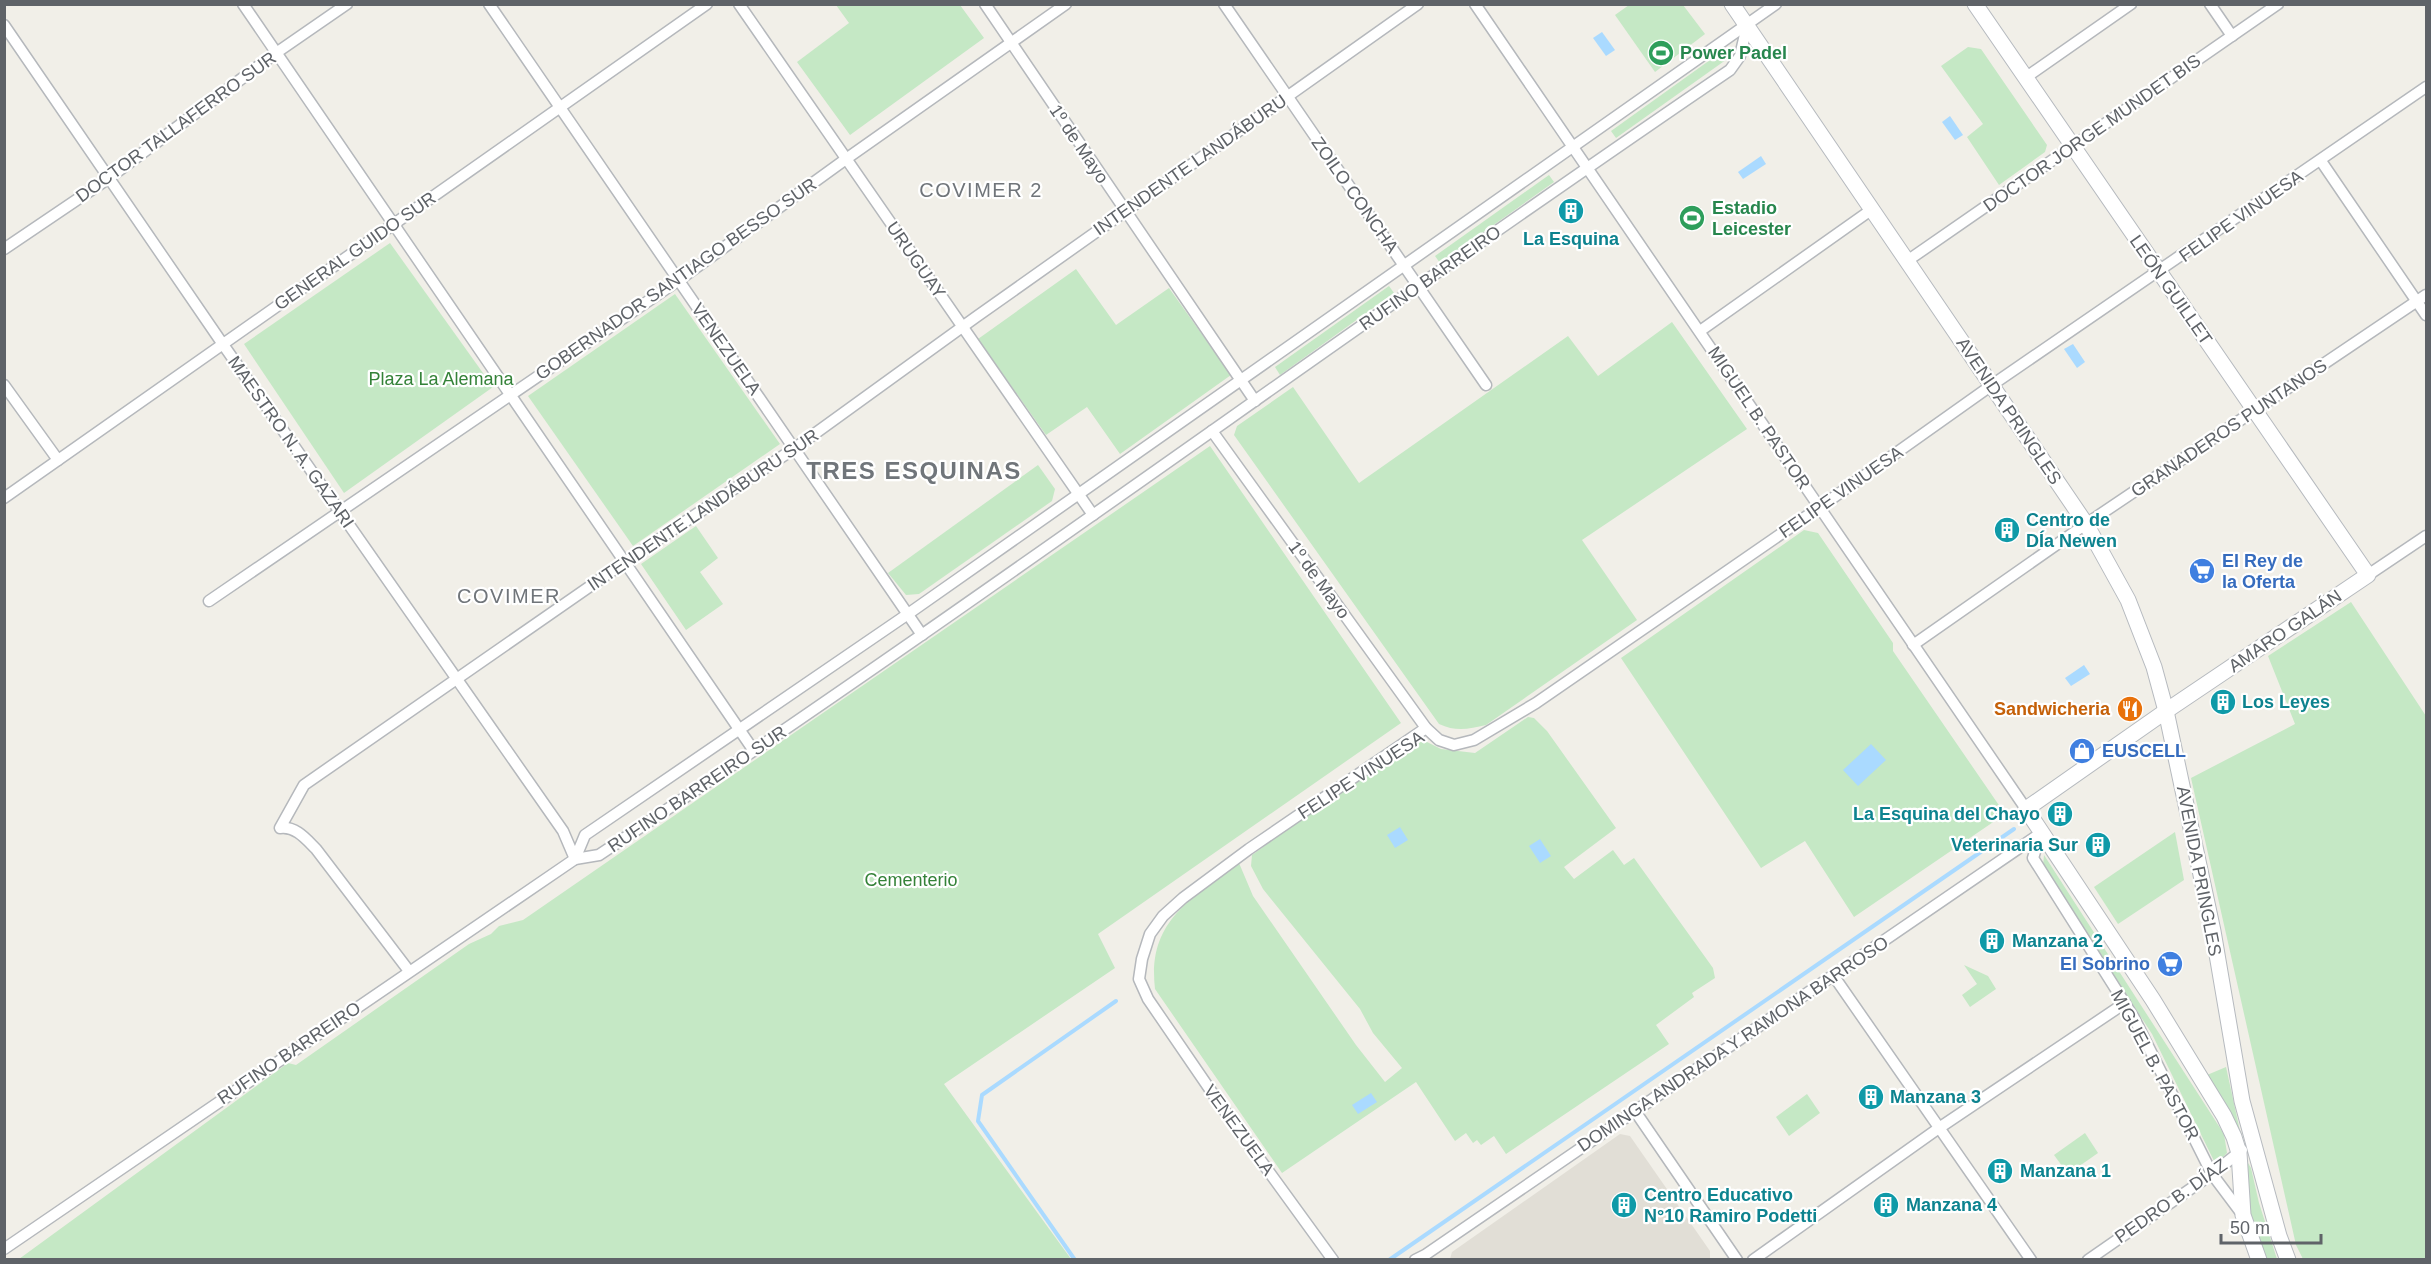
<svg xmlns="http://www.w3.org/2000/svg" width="2431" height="1264" font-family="Arial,sans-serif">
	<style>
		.education { fill: #e1ded6 }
		.green { fill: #c5e8c5 }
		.water { fill: #aadaff }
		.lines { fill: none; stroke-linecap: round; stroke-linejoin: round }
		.stream { stroke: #aadaff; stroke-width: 4 }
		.street-casing { stroke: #b5b8bc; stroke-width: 13 }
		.secondary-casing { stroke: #b6babf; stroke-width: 17 }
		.street { stroke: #fff; stroke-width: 10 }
		.secondary { stroke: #fff; stroke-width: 15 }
		.labels { text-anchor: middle; stroke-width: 4.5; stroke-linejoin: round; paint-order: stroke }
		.leisure-label { font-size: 18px; font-weight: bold; fill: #27864d; stroke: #fff; text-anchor: start }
		.street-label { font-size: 18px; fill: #5f6368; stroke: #fff }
		.culture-label { font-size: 18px; font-weight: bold; fill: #0d838f; stroke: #fff; text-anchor: start }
		.park-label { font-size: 18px; fill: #348238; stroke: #fff }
		.shop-label { font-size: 18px; font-weight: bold; fill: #366cbe; stroke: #fff; text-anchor: start }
		.food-label { font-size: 18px; font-weight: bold; fill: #c56008; stroke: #fff; text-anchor: end }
		.neighbourhood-label { font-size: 20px; letter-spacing: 1.5px; fill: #70757a; stroke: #fff }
		.district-label { font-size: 24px; font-weight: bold; letter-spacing: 1.5px; fill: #70757a; stroke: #fff }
	</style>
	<rect width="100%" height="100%" fill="#f1efe8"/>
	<path class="education" d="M1620,1134L1630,1136L1710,1251V1259H1450L1452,1252Z"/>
	<g class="green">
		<path d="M836,5H960L984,38L850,135L797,62L849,23Z"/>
		<path d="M1629,5H1683L1705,34L1655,72L1615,15Z"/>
		<path d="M1968,47L1981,49L2047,145L2045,152L1999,185L1967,137L1983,124L1941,66Z"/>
		<path d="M1724,50L1730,57L1616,138L1611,131Z"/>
		<path d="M1549,175L1554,182L1440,263L1435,256Z"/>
		<path d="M390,243L493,387L344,493L244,344Z"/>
		<path d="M1076,269L1116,325L1169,288L1231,375L1120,454L1087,407L1046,435L978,339Z"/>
		<path d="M1389,286L1394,293L1280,375L1275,367Z"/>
		<path d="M675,294L780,444L633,546L528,396Z"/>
		<path d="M1672,322L1747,429L1582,540L1637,620L1486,725C1469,729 1456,732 1439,724L1234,435L1237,426L1293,387L1359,483L1568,336L1598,376Z"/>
		<path d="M1210,446L1401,723L1098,934L1115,968L944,1084L1071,1259H19L288,1063L296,1065L469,944L491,934L499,926L523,920Z"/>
		<path d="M1038,465L1055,489L1052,501L919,594L906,595L888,573Z"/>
		<path d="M696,526L718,558L700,572L723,604L686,630L641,564Z"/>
		<path d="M1804,530L1818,533L1893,643V651L2005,814L1854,917L1805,841L1761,868L1621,658Z"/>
		<path d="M2351,602L2426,716V1259H2303L2296,1245L2191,778L2295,724L2268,656Z"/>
		<path d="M1528,717L1534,718L1547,731L1616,828L1564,867L1574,879L1613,850L1624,865L1634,858L1713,968L1715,978L1692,993L1694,997L1656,1025L1669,1044L1506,1154L1494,1136L1481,1145L1477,1140L1473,1143L1466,1133L1455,1141L1416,1082L1282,1173L1155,989C1147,921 1191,899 1239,863L1253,896L1356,1045L1385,1082L1402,1068L1373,1033L1360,1009L1263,889L1251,866L1252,855L1402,747L1425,741L1441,749L1475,753Z"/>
		<path d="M2175,832L2184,880L2118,924L2094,887Z"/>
		<path d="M2044,855L2224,1134L2227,1153L2218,1162L2214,1161L2152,1034L2043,866Z"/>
		<path d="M1964,965L1988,976L1996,989L1970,1007L1962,995L1977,984Z"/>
		<path d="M2226,1067L2240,1131L2207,1075Z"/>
		<path d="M1807,1094L1820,1113L1789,1136L1776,1117Z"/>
		<path d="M2085,1133L2098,1153L2068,1174L2054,1155Z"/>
		<path d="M2248,1163L2251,1168L2259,1203L2277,1259H2263L2248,1216L2246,1170Z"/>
	</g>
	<g class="water">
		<path d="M1602,32L1615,50L1606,56L1593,38Z"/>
		<path d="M1950,116L1963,135L1955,140L1942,122Z"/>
		<path d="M1761,156L1766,164L1743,179L1738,172Z"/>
		<path d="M2073,344L2085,362L2077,368L2064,349Z"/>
		<path d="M2084,665L2090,674L2071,686L2065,678Z"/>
		<path d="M1871,744L1886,760L1858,786L1843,770Z"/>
		<path d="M1400,827L1408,840L1395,848L1387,835Z"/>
		<path d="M1540,839L1551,856L1540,863L1529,846Z"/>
		<path d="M1371,1093L1377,1102L1358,1114L1352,1105Z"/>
	</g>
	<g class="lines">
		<g class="stream">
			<path d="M1075,1260L978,1121L982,1095L1116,1001"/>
			<path d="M1389,1260L2014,829"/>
		</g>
		<g class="street-casing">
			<g id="street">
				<path d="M243,4L754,751"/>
				<path d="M489,4L922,635"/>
				<path d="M739,4L1093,515"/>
				<path d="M985,4L1255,401"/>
				<path d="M1224,4L1486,385"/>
				<path d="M1475,4L2026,809"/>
				<path d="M2210,4L2232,36"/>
				<path d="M4,25L222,343L563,831L575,859"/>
				<path d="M2025,78L2131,4"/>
				<path d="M2321,161L2426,315"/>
				<path d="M4,249L109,178L276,53L347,4"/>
				<path d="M1907,261L2278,4"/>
				<path d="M1700,331L1871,210"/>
				<path d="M4,385L58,460"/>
				<path d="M1212,431L1426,728L1439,740L1454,745L1474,740L1536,703L1820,507L1992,385L2426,87"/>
				<path d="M4,498C238,332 474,170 707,4"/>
				<path d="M2368,575L2426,536"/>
				<path d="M209,601L679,280L846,159L1066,4"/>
				<path d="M1913,645L2086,524L2426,295"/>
				<path d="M2041,833L2033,858L2134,1018L2212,1174L2242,1214"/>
				<path d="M575,859L585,835L908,614L1776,4"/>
				<path d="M409,971L316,849C306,839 296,826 280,828L304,785L625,562L795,448L976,317L1418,4"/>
				<path d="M1833,975L2031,1260"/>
				<path d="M1635,1111L1737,1260"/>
				<path d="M4,1249L575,859L599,855C981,601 1350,328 1730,70L1740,56L1747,26"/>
				<path d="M1333,1260L1224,1110L1148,999L1139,979L1142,959L1150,934L1163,916L1183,898L1249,849L1426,728"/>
				<path d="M1415,1260L1425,1255L2041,833"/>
				<path d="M1753,1260L1939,1128L2125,1003"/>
				<path d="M2088,1260L2212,1174L2242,1150"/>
			</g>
		</g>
		<g class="secondary-casing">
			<g id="secondary">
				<path d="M1732,4L2086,524L2128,600L2154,667L2166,711L2213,931L2242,1101L2279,1236L2288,1260"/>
				<path d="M1975,4L2368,575L2166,711L2026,809L2153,1000L2224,1116L2234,1137L2239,1153L2243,1215L2259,1260"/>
			</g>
		</g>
		<use href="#street" class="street"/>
		<use href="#secondary" class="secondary"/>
	</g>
	<defs>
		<g id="stadium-disc" transform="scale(1.35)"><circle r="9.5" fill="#2e9e5b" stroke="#fff"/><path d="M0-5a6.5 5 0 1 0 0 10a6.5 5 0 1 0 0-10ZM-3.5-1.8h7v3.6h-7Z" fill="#fff"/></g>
		<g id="building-disc" transform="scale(1.35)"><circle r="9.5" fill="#0f9aa8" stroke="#fff"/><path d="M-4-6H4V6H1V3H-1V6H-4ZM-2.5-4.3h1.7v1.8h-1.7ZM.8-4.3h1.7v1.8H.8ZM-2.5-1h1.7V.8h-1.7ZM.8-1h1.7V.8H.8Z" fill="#fff"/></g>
		<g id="supermarket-disc" transform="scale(1.35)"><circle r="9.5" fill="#3f7fe0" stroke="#fff"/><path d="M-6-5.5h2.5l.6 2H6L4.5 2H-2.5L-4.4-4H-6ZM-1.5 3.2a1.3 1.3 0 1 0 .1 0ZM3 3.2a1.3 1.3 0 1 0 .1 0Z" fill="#fff"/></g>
		<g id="restaurant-disc" transform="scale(1.35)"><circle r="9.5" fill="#e8710a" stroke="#fff"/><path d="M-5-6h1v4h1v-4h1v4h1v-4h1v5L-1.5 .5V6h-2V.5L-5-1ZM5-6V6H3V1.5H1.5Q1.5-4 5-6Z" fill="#fff"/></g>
		<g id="shop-disc" transform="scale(1.35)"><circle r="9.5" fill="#3f7fe0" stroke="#fff"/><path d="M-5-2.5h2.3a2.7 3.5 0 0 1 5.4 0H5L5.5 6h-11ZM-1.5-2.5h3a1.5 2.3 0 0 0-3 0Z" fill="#fff"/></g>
	</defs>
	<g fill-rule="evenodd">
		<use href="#stadium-disc" x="1661" y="53"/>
		<use href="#building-disc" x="1571" y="211"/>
		<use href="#stadium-disc" x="1692" y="218"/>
		<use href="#building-disc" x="2007" y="530"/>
		<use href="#supermarket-disc" x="2202" y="571"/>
		<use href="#building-disc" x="2223" y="702"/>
		<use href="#restaurant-disc" x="2130" y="709"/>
		<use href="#shop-disc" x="2082" y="751"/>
		<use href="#building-disc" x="2060" y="814"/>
		<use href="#building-disc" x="2098" y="845"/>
		<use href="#building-disc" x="1992" y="941"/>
		<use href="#supermarket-disc" x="2170" y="964"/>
		<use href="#building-disc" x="1871" y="1097"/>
		<use href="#building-disc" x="2000" y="1171"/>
		<use href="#building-disc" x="1624" y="1205"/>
		<use href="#building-disc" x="1886" y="1205"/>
	</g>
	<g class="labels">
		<g class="leisure-label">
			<text x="1680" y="59">Power Padel</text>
			<text x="1712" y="214">Estadio<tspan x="1712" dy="21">Leicester</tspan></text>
		</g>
		<g class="street-label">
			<text transform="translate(176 127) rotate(-36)" y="6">DOCTOR TALLAFERRO SUR</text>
			<text transform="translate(2092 133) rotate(-35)" y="6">DOCTOR JORGE MUNDET BIS</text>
			<text transform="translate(1079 144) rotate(56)" y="6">1º de Mayo</text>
			<text transform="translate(1190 165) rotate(-35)" y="6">INTENDENTE LANDÁBURU</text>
			<text transform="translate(1355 195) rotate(55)" y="6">ZOILO CONCHA</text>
			<text transform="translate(2241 216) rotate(-35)" y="6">FELIPE VINUESA</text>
			<text transform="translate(355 251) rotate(-35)" y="6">GENERAL GUIDO SUR</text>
			<text transform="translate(916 260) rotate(55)" y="6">URUGUAY</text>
			<text transform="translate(1430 278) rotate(-35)" y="6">RUFINO BARREIRO</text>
			<text transform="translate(676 279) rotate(-35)" y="6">GOBERNADOR SANTIAGO BESSO SUR</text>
			<text transform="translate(2171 290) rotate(55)" y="6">LEÓN GUILLET</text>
			<text transform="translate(726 349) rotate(55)" y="6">VENEZUELA</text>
			<text transform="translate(2009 411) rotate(56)" y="6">AVENIDA PRINGLES</text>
			<text transform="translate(1759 418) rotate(56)" y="6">MIGUEL B. PASTOR</text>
			<text transform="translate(2229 428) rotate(-34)" y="6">GRANADEROS PUNTANOS</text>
			<text transform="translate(291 442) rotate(55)" y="6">MAESTRO N. A. GAZARI</text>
			<text transform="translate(1841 492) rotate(-35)" y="6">FELIPE VINUESA</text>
			<text transform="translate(703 510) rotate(-34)" y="6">INTENDENTE LANDÁBURU SUR</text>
			<text transform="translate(1319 580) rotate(54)" y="6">1º de Mayo</text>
			<text transform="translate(2285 631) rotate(-34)" y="6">AMARO GALÁN</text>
			<text transform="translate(1361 775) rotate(-33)" y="6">FELIPE VINUESA</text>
			<text transform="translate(697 789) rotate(-34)" y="6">RUFINO BARREIRO SUR</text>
			<text transform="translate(2199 871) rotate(79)" y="6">AVENIDA PRINGLES</text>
			<text transform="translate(1733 1044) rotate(-34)" y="6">DOMINGA ANDRADA Y RAMONA BARROSO</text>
			<text transform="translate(289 1053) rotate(-34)" y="6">RUFINO BARREIRO</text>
			<text transform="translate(2155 1065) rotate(62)" y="6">MIGUEL B. PASTOR</text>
			<text transform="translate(1239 1130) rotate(54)" y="6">VENEZUELA</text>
			<text transform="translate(2171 1201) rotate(-35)" y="6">PEDRO B. DÍAZ</text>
		</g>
		<g class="culture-label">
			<text x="1571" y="245" text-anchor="middle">La Esquina</text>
			<text x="2026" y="526">Centro de<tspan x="2026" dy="21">DÍa Newen</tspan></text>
			<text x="2242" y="708">Los Leyes</text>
			<text x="2040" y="820" text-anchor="end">La Esquina del Chayo</text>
			<text x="2078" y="851" text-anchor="end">Veterinaria Sur</text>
			<text x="2012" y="947">Manzana 2</text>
			<text x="1890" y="1103">Manzana 3</text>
			<text x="2020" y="1177">Manzana 1</text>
			<text x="1644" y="1201">Centro Educativo<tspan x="1644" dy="21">N°10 Ramiro Podetti</tspan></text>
			<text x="1906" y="1211">Manzana 4</text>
		</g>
		<g class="park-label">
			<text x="441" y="385">Plaza La Alemana</text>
			<text x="911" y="886">Cementerio</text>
		</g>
		<g class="shop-label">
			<text x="2222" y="567">El Rey de<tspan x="2222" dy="21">la Oferta</tspan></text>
			<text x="2102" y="757">EUSCELL</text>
			<text x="2150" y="970" text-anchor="end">El Sobrino</text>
		</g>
		<g class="food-label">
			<text x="2110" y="715">Sandwicheria</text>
		</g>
		<g class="neighbourhood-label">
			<text x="981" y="197">COVIMER 2</text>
			<text x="509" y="603">COVIMER</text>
		</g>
		<g class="district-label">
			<text x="914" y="479">TRES ESQUINAS</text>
		</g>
	</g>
	<rect width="2431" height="1264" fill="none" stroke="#5f6368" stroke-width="12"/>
	<path d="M2221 1234v9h100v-9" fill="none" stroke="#5f6368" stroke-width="3"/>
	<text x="2230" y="1234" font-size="18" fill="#5f6368" stroke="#ffffff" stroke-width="4.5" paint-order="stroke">50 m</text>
</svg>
